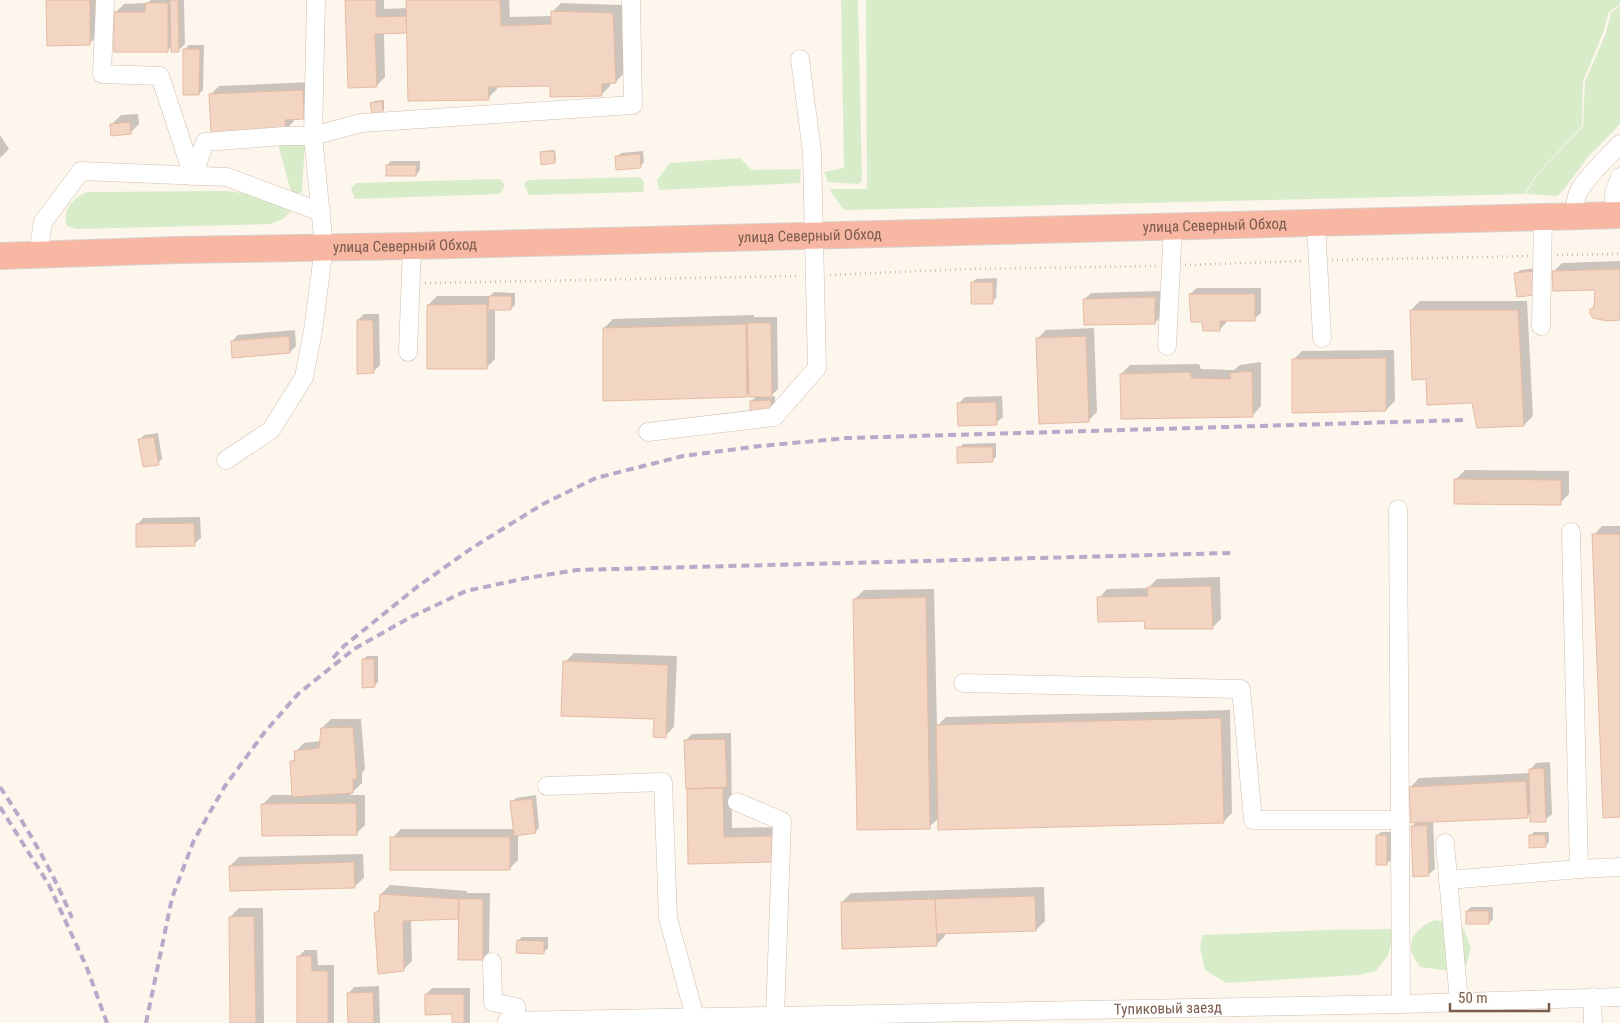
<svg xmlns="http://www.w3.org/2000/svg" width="1620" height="1023" font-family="'Roboto Condensed',sans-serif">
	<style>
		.green { fill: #d8ecc9 }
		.shadow { fill: #0003 }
		.building { fill: #f3d5c3; stroke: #e6bba3 }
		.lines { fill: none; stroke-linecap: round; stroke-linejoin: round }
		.minor-casing { stroke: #d1beb0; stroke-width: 19 }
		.highway-casing { stroke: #dad1cd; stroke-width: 28 }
		.path { stroke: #d9b8a5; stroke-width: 2.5; stroke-dasharray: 1 4; stroke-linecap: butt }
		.minor { stroke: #fff; stroke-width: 18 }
		.highway { stroke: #f7b7a3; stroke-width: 26 }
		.rail { stroke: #b9a8c9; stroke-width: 4; stroke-dasharray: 8 5; stroke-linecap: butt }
		.labels { text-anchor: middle; stroke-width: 4.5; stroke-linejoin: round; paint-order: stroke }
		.street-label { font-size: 15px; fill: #7a5c4d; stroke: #fffaf3 }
	</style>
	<rect width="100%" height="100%" fill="#fdf6ec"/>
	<g class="green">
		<path d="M841,0H858L862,181L858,184L828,182L824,172L844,168Z"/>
		<path d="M866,0H1620V4L1609,12L1603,33L1583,81L1582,126L1536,175L1525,194L844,210L829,189H867Z"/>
		<path d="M1620,6V124L1588,157L1562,192L1557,196L1526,194L1537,175L1583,126L1585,82L1606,33L1611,13Z"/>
		<path d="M277,141L305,142L302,191L300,193H293L290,188Z"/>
		<path d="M740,158L752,170L801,169L800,183L659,190L657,180L670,163Z"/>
		<path d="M640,177L644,182L643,192L529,195L524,184L529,180Z"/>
		<path d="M500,179L505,185L500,194L355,199L351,189L356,183Z"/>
		<path d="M226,191C244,193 277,198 290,210V212L283,219L271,224L77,229L67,226C61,209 74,197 88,192Z"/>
		<path d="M1435,920L1462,925L1471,948L1466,966L1450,971L1420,967C1418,962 1411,955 1411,949C1410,934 1423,925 1435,920Z"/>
		<path d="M1395,929L1388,955L1376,971L1358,975L1226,983L1205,970L1200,947L1202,935L1326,930Z"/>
	</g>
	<g class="shadow">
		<path d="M48,0H98V35L89,44Z"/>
		<path d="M151,0H184L185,44L178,51L172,46L167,51L115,13L124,4L147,3Z"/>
		<path d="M346,0H384V9L408,8V0H509L510,17L552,16V12L561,3L622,5L624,73L616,82H610V86L601,95L551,85L497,86V89L488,98L408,32L384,33L385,77L376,86Z"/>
		<path d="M189,45H204L203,90L199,94L185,49Z"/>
		<path d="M312,82L313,109L304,118H294V121L285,130L210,95L219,86Z"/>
		<path d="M384,100V110L383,111L372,103L374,101Z"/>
		<path d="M138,114L139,124L130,133L112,124L121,115Z"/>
		<path d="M0,135L9,149L0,158Z"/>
		<path d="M555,150L556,160L555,162L541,152L543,151Z"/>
		<path d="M643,151L644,162L640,167L617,157L621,153Z"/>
		<path d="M391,161H420V170L416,175L387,165Z"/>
		<path d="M1620,261V319L1591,309L1595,305L1596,289L1553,272L1562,263Z"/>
		<path d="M1537,268L1539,289L1516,274L1520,270Z"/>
		<path d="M997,278L996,298L992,302L972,283L976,279Z"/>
		<path d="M1197,288H1261V313L1254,319L1226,320V323L1219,330L1203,321L1190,294Z"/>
		<path d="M1161,291V316L1155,323L1085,299L1091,293Z"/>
		<path d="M494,292L515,293V305L511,309H495V359L486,368L428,305L437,296H490Z"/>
		<path d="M1420,301H1527L1533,416L1524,425L1427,378L1411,310Z"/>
		<path d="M364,314H379L380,365L373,372L358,320Z"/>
		<path d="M754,315V317H777L778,389L770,397L775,396V404L771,408L751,401L757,396L750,392L746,396L604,328L613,319Z"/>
		<path d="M1094,328L1097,412L1088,421L1037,339L1046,330Z"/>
		<path d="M295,330L296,346L290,352L232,341L238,335Z"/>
		<path d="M1394,350L1395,401L1386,410L1293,360L1302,351Z"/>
		<path d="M1261,362V406L1253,415L1121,374L1130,365L1199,364L1201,369L1234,370L1240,365Z"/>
		<path d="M1002,396L1003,417L996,423L959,403L965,397Z"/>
		<path d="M158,433L162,459L158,463L139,440L144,435Z"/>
		<path d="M996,443V457L992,461L959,448L963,444Z"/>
		<path d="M1465,470L1569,471V494L1560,503L1456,479Z"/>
		<path d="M200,517L201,538L194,544L137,525L143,518Z"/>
		<path d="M1602,526H1620V816L1594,535Z"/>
		<path d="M1220,577L1221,619L1213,627L1145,620L1099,598L1107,589L1148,588L1157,579Z"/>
		<path d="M934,589L937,726L946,717L1230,710L1232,813L1223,822L939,818L929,827L855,599L864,590Z"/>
		<path d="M574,653L677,656L674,727L665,736L655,718L565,662Z"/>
		<path d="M367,656H378V682L374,686L363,660Z"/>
		<path d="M331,719H361L365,769L362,773V783L350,795H365V825L356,834L263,804L272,795H293L291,762L296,757L295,752L304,743L321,741L322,728Z"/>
		<path d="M731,733L732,828L780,827L772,861L690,863L688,789L690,787L685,741L692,734Z"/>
		<path d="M1550,762L1552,814L1545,820L1531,813L1527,816L1433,821L1435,869L1428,875L1412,826L1417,822L1411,787L1419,778L1530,773V770L1536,763Z"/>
		<path d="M536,795L539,828L535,832L518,834V860L509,869L392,838L401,829H515L512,802L516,798Z"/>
		<path d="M1381,832H1391V860L1386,864L1377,836Z"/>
		<path d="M1534,832H1549V842L1545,846L1530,836Z"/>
		<path d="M363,854L364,878L355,886L230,866L239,857Z"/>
		<path d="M390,885L467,891V893H490L489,952L483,958L460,916L458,918L411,919L412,961L403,970L375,914L380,908L381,894Z"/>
		<path d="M1044,887L1045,921L1036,930L945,932V936L936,945L842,902L851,893Z"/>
		<path d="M1471,907H1493V919L1489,923L1467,911Z"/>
		<path d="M239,908H263L264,1023H231L230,917Z"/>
		<path d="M522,937H548V948L543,953L518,941Z"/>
		<path d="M305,950H317L318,965H334V1023H298V957Z"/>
		<path d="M379,986L380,1023H349L348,994L354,987Z"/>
		<path d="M432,988H470V1023H453V1013L426,994Z"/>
	</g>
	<g class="building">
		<path d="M46,0H90V45L47,46Z"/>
		<path d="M170,0H178L179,52H171Z"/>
		<path d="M345,0H376V17L406,16L407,33L375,34L377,87L348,88Z"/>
		<path d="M406,0H500L501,26L551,24V11L613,13L616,83L602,84V96L550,97V86L488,87L489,100L408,101Z"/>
		<path d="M146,3H168V52H114V12H145Z"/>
		<path d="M183,49H200L199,95H183Z"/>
		<path d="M303,90L304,119L285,120L286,131L216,134L211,131L209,94Z"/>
		<path d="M382,101L383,113L372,114L370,103Z"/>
		<path d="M130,122L131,134L111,136L110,124Z"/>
		<path d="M554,151L555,163L541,165L540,152Z"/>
		<path d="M640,154L641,168L616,170L615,156Z"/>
		<rect x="386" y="165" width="30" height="11"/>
		<path d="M1620,269V320L1607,321L1593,318L1590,314V309L1594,307L1595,290L1553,291L1552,271Z"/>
		<path d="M1533,271L1536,295L1517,297L1514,273Z"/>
		<rect x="971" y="282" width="22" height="22"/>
		<path d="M1189,294H1255V321H1220V331H1203L1202,322H1191Z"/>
		<path d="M489,296H512L511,310H488Z"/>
		<path d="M1155,297V324L1084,325L1083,299Z"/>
		<path d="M487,304V369H427V305Z"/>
		<path d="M1410,310H1518L1524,426L1477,428L1472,403L1427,405L1426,379L1412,380Z"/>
		<path d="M357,320H373L374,373L357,374Z"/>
		<path d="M747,323H771L772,397H749Z"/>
		<path d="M746,324L747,397L603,401V328Z"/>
		<path d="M289,336L290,353L232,358L231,341Z"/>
		<path d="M1086,336L1089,422L1039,424L1036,338Z"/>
		<path d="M1386,358V411L1292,413V359Z"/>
		<path d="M1252,371L1253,417L1121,419L1120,374L1190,372L1192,378L1230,379V373Z"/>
		<path d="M771,400V410L750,411V401Z"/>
		<path d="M996,402L997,425L958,426L957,403Z"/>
		<path d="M154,437L159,465L143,467L138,439Z"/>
		<path d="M957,447H993V462L957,463Z"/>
		<path d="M1454,479L1561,480V505L1454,504Z"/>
		<path d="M194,523L195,546L136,547V524Z"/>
		<path d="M1592,534H1620V817L1603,818Z"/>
		<path d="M1211,586L1213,629H1145L1144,621L1098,622L1097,597L1148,596L1147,587Z"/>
		<path d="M926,597L930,829L857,830L853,599Z"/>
		<path d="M362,659H374L375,687L362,688Z"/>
		<path d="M563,661L668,665L666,738L653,737L654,719L561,716Z"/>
		<path d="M1221,718L1224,823L938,830L936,725Z"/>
		<path d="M353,727L357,779H353V793L292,797L290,761H295L294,751L319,748L321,728Z"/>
		<path d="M725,739L727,787L686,789L684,740Z"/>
		<path d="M1544,768L1546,822H1530L1529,769Z"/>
		<path d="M1526,781L1528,818L1411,823L1409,787Z"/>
		<path d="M723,788L724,837L772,836V862L688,864L687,789Z"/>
		<path d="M532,799L536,833L514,836L510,801Z"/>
		<path d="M356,803L357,835L262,836L261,804Z"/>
		<path d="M1427,825L1429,876L1413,877L1411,826Z"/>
		<rect x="1376" y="835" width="11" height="30"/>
		<path d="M1529,835H1545L1546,847L1529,848Z"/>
		<rect x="390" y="837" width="120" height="33"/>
		<path d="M354,862L355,888L230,891L229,866Z"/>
		<path d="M380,894L459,899L458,919L403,921L404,971L378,974L374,913L379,911Z"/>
		<path d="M1035,896L1036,931L936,934L935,899Z"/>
		<path d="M459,899H483V960H458Z"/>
		<path d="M935,899L937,946L842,949L841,902Z"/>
		<rect x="1466" y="911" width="23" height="13"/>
		<path d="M254,916L256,1023H230L229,917Z"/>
		<path d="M517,940L544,941V954L516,953Z"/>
		<path d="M297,956H311L312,971H328V1023H297Z"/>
		<path d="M373,992L374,1023H348L347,993Z"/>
		<path d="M425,994H464V1023H452V1014L425,1015Z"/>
	</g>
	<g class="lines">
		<g class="minor-casing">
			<g id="minor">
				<path d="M105,0L102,74L160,76L193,176L205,142L284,136H313L361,123L633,105L631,0"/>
				<path d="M1615,215L1614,193L1620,177"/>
				<path d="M1575,216C1575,208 1575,200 1578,193C1585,178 1609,156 1620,144"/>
				<path d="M1316,223L1322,338"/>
				<path d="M38,254L43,222L81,171L227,177L321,212"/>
				<path d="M1541,326L1543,216"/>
				<path d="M1167,346L1173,226"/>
				<path d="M408,352L412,246"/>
				<path d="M648,432L774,417L817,368L812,152L800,59"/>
				<path d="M226,460L271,430L304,377L313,331L324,247L313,136L316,0"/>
				<path d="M1398,509L1401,1004"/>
				<path d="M963,683L1241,689L1253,820H1400"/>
				<path d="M547,786L663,782L668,918L695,1017"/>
				<path d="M737,802L782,821L775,1016"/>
				<path d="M1445,843L1459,1002"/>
				<path d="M1579,869L1620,867"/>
				<path d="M1448,880L1579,869L1571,532"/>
				<path d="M492,962L493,1002L516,1007L517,1023"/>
				<path d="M1592,997L1593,1023"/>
				<path id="s1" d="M507,1021L1401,1004L1620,997"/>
			</g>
		</g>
		<g class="highway-casing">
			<g id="highway">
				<path id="s2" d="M0,256L178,250L412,246L1620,215"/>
			</g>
		</g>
		<g class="path">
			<path d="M1557,255L1620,254"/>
			<path d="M1332,260L1529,256"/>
			<path d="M1185,265L1304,261"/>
			<path d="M830,275L967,269L1157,266"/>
			<path d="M425,283L799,276"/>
		</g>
		<use href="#minor" class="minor"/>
		<use href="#highway" class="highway"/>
		<g class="rail">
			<path d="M333,658L344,646L417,587L472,548L543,504L596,478L683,456L760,446L848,438L1465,420"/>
			<path d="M0,787C28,829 53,872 72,918"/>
			<path d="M0,807L49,885L87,968L107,1023"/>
			<path d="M146,1023L172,898L194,840L225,786L264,733L298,694L354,649L409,618L466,591L527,578L577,570L1231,553"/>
		</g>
	</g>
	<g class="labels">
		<g class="street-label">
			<text dy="5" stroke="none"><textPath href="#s2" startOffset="1215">улица Северный Обход</textPath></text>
			<text dy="5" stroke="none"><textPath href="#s2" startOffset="810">улица Северный Обход</textPath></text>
			<text dy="5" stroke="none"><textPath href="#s2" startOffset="405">улица Северный Обход</textPath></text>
			<text dy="5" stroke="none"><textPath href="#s1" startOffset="661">Тупиковый заезд</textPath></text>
		</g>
	</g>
	<path d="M1450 1003v8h99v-8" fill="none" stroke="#7a5c4d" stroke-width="2.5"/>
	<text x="1458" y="1003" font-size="15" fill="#7a5c4d" stroke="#fffaf3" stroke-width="4" paint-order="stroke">50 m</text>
</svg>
